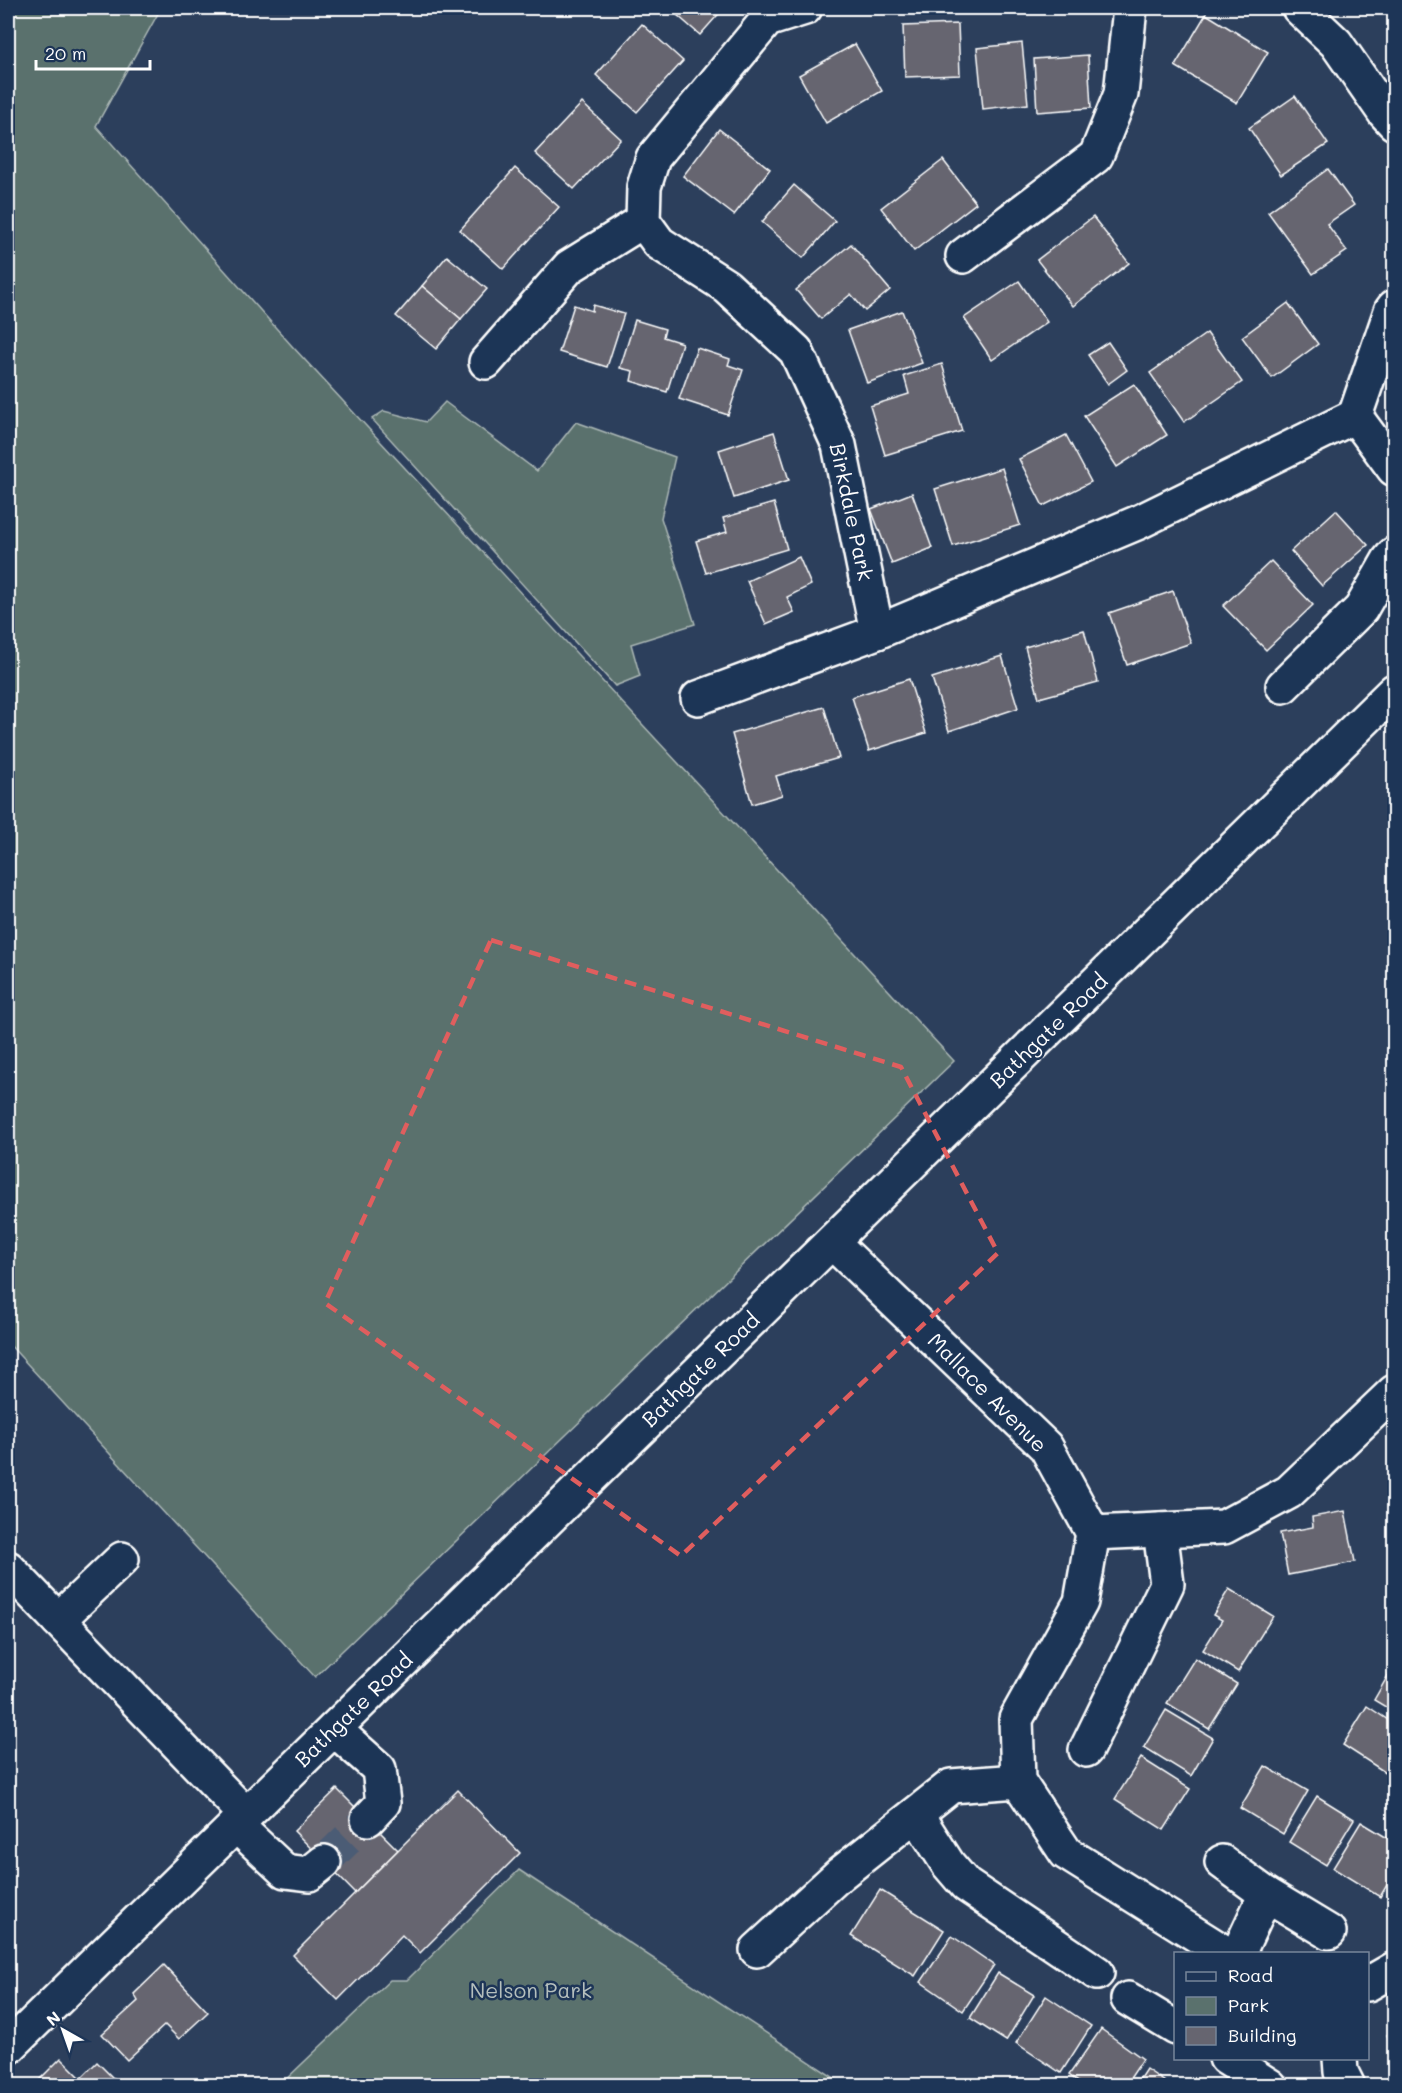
<svg xmlns="http://www.w3.org/2000/svg" width="1402" height="2093" font-family="Mali,sans-serif">
	<style>
		.green { fill: #5a716d; stroke: #acb8b6; stroke-width: 1.5 }
		.building { fill: #666570; stroke: #fff; stroke-width: 1.5 }
		.lines { fill: none; stroke-linecap: round; stroke-linejoin: round }
		.minor-tunnel { stroke: #4c5c74; stroke-width: 33; stroke-dasharray: 33 16; stroke-linecap: butt }
		.minor-casing { stroke: #fff; stroke-width: 38 }
		.major-casing { stroke: #fff; stroke-width: 38 }
		.minor { stroke: #1d3557; stroke-width: 33 }
		.major { stroke: #1d3557; stroke-width: 33 }
		.marked { fill: none; stroke: #e05e5e; stroke-width: 4.5; stroke-dasharray: 12 8; stroke-linejoin: round }
		.labels { text-anchor: middle; stroke-width: 5; stroke-linejoin: round; paint-order: stroke }
		.street-label { font-size: 21px; fill: #fff; stroke: #1d3557 }
		.park-label { font-size: 21px; fill: #b5bfbd; stroke: #1d3557 }
	</style>
	<rect width="100%" height="100%" fill="#2c3f5c"/>
	<filter id="ink" filterUnits="userSpaceOnUse"><feTurbulence type="fractalNoise" baseFrequency=".0167" numOctaves="2"/><feDisplacementMap in="SourceGraphic" scale="12" xChannelSelector="R" yChannelSelector="G"/><feConvolveMatrix kernelMatrix="1 2 1 2 8 2 1 2 1" color-interpolation-filters="sRGB"/></filter>
	<g filter="url(#ink)">
		<g class="green">
			<path d="M8,8H161L96,126L292,346L954,1061L315,1677L8,1343Z"/>
			<path d="M445,402L537,471L576,422L675,457L661,518L695,624L631,644L640,676L615,686L372,419L384,411L426,422Z"/>
			<path d="M519,1870L845,2085H280L390,1980H407Z"/>
		</g>
		<g class="building">
			<path d="M669,8H724L700,35Z"/>
			<path d="M1206,14L1268,52L1237,103L1175,66Z"/>
			<path d="M642,24L683,61L637,112L596,75Z"/>
			<path d="M958,24L960,75L905,77L903,26Z"/>
			<path d="M1022,43L1028,104L983,109L977,48Z"/>
			<path d="M855,44L882,91L826,123L799,75Z"/>
			<path d="M1088,55L1091,108L1037,112L1034,59Z"/>
			<path d="M1295,96L1328,144L1281,175L1249,128Z"/>
			<path d="M582,103L621,139L574,189L535,153Z"/>
			<path d="M719,129L770,169L734,215L683,176Z"/>
			<path d="M943,160L976,203L914,251L881,208Z"/>
			<path d="M515,168L559,207L503,269L460,230Z"/>
			<path d="M1328,169L1354,205L1327,224L1347,251L1313,274L1268,212Z"/>
			<path d="M794,185L835,221L803,258L762,222Z"/>
			<path d="M1093,217L1129,263L1073,306L1037,260Z"/>
			<path d="M851,244L890,290L865,311L851,294L821,319L796,290Z"/>
			<path d="M447,256L487,289L461,319L422,286Z"/>
			<path d="M1019,281L1047,322L992,360L964,318Z"/>
			<path d="M422,286L461,319L436,349L396,316Z"/>
			<path d="M1288,303L1318,344L1272,378L1242,337Z"/>
			<path d="M574,305L592,311L593,305L624,314L607,367L559,352Z"/>
			<path d="M902,311L922,363L867,383L848,330Z"/>
			<path d="M635,320L665,329L663,337L682,343L667,392L631,381L633,371L620,368Z"/>
			<path d="M1207,333L1242,382L1184,422L1150,373Z"/>
			<path d="M1108,342L1127,370L1108,384L1088,355Z"/>
			<path d="M697,348L730,359L728,365L743,370L728,415L679,399Z"/>
			<path d="M942,364L962,431L885,455L870,406L909,394L904,376Z"/>
			<path d="M1134,384L1167,435L1117,467L1084,416Z"/>
			<path d="M774,432L789,480L734,498L719,450Z"/>
			<path d="M1066,435L1091,482L1043,506L1019,459Z"/>
			<path d="M1002,468L1020,525L953,546L935,489Z"/>
			<path d="M912,493L932,548L892,564L871,509Z"/>
			<path d="M774,503L787,549L706,573L696,541L727,532L723,518Z"/>
			<path d="M1336,510L1368,545L1322,586L1291,551Z"/>
			<path d="M799,557L811,585L787,597L794,612L766,624L747,581Z"/>
			<path d="M1271,561L1313,605L1266,650L1223,606Z"/>
			<path d="M1173,591L1191,643L1127,665L1109,613Z"/>
			<path d="M1084,630L1098,682L1039,698L1025,647Z"/>
			<path d="M1002,656L1018,708L949,731L932,678Z"/>
			<path d="M909,679L926,733L869,751L852,697Z"/>
			<path d="M824,707L839,758L776,776L782,795L752,804L732,734Z"/>
			<path d="M1345,1511L1355,1562L1288,1575L1280,1533L1313,1527L1312,1517Z"/>
			<path d="M1229,1589L1273,1616L1238,1672L1203,1650L1222,1620L1213,1615Z"/>
			<path d="M1195,1658L1237,1684L1209,1729L1167,1703Z"/>
			<path d="M1394,1665V1712L1374,1700Z"/>
			<path d="M1367,1706L1394,1724V1778L1343,1745Z"/>
			<path d="M1166,1710L1213,1738L1191,1776L1144,1747Z"/>
			<path d="M1141,1758L1190,1789L1164,1830L1115,1799Z"/>
			<path d="M1265,1766L1308,1791L1283,1834L1240,1808Z"/>
			<path d="M337,1789L398,1850L355,1893L294,1831Z"/>
			<path d="M458,1790L520,1853L420,1953L402,1935L338,2000L293,1955Z"/>
			<path d="M1317,1796L1354,1819L1326,1865L1289,1842Z"/>
			<path d="M1361,1822L1394,1842V1873L1380,1897L1333,1868Z"/>
			<path d="M880,1890L944,1930L915,1976L851,1936Z"/>
			<path d="M952,1936L994,1965L963,2011L921,1982Z"/>
			<path d="M164,1965L208,2012L179,2039L165,2025L127,2060L102,2034L138,2001L134,1994Z"/>
			<path d="M998,1973L1034,1995L1006,2041L970,2018Z"/>
			<path d="M1046,1996L1091,2026L1061,2073L1016,2043Z"/>
			<path d="M1101,2029L1143,2059L1125,2086H1084L1069,2075Z"/>
			<path d="M1394,2032V2054L1387,2035Z"/>
			<path d="M61,2058L81,2078L97,2062L121,2086H33Z"/>
			<path d="M1146,2069L1171,2086H1135Z"/>
		</g>
		<g class="lines">
			<path class="minor-tunnel" d="M324,1862L368,1819"/>
			<g class="minor-casing">
				<g id="minor">
					<path d="M805,8L767,20L653,158L644,187L643,221L659,243L726,286L796,351L839,445L877,632"/>
					<path d="M1299,8L1336,43L1384,112L1394,123"/>
					<path d="M963,256L1096,156L1121,94L1130,8"/>
					<path d="M1394,307L1391,311L1355,416L1394,469"/>
					<path d="M486,362L569,267L643,221"/>
					<path d="M1283,686L1361,609L1389,560L1394,554"/>
					<path d="M698,698L877,632L1139,522L1355,416"/>
					<path d="M832,1242L1046,1447L1093,1533L1081,1602L1016,1719L1018,1781L1066,1853L1227,1954"/>
					<path d="M1093,1533L1224,1527L1289,1492L1394,1392"/>
					<path d="M8,1568L246,1815"/>
					<path d="M58,1620L122,1559"/>
					<path d="M334,1729L379,1769L383,1803L368,1819"/>
					<path d="M1086,1750L1167,1584L1160,1530"/>
					<path d="M916,1814L948,1864L966,1885L1097,1973"/>
					<path d="M236,1825L285,1871L309,1874L324,1862"/>
					<path d="M1222,1862L1266,1894L1329,1932"/>
					<path d="M757,1950L840,1874L951,1786L1018,1781"/>
					<path d="M1238,1954L1266,1894"/>
					<path d="M1368,1984L1394,1969"/>
					<path d="M1128,1999L1176,2028"/>
					<path d="M1226,2058L1270,2086"/>
					<path d="M1340,2058L1341,2072L1348,2086"/>
				</g>
			</g>
			<g class="major-casing">
				<path id="major" d="M8,2048L1394,691"/>
			</g>
			<use href="#minor" class="minor"/>
			<use href="#major" class="major"/>
		</g>
	</g>
	<path class="marked" d="M491,940L901,1067L998,1253L681,1556L325,1303Z"/>
	<g class="labels">
		<g class="street-label">
			<text transform="translate(851 512) rotate(78)" y="7">Birkdale Park</text>
			<text transform="translate(1049 1031) rotate(-44)" y="7">Bathgate Road</text>
			<text transform="translate(701 1370) rotate(-44)" y="7">Bathgate Road</text>
			<text transform="translate(987 1393) rotate(45)" y="7">Mallace Avenue</text>
			<text transform="translate(354 1710) rotate(-44)" y="7">Bathgate Road</text>
		</g>
		<g class="park-label">
			<text x="531" y="1998">Nelson Park</text>
		</g>
	</g>
	<rect width="1402" height="2093" fill="none" stroke="#1d3557" stroke-width="30"/>
	<rect x="15" y="15" width="1372" height="2063" fill="none" stroke="#fff" stroke-width="2" filter="url(#ink)"/>
	<rect x="1174" y="1952" width="195" height="108" fill="#1d3557" stroke="#77869a" stroke-width="1.5"/>
	<rect x="1186" y="1972" width="30" height="9" fill="#1d3557" stroke="#77869a" stroke-width="1.5"/>
	<text x="1228" y="1982" font-size="18" fill="#ffffff">Road</text>
	<rect x="1186" y="1997" width="30" height="18" fill="#5a716d" stroke="#77869a" stroke-width="1.5"/>
	<text x="1228" y="2012" font-size="18" fill="#ffffff">Park</text>
	<rect x="1186" y="2027" width="30" height="18" fill="#666570" stroke="#77869a" stroke-width="1.5"/>
	<text x="1228" y="2042" font-size="18" fill="#ffffff">Building</text>
	<g transform="translate(63 2030) rotate(320)" stroke="#1d3557" stroke-width="4.5" paint-order="stroke">
	<path d="M0-4.5L10 22L0 15L-10 22Z" fill="#ffffff"/>
	<text y="-9" font-size="16" font-weight="bold" text-anchor="middle" fill="#ffffff">N</text>
	</g>
	<path d="M36 60v9h114v-9" fill="none" stroke="#ffffff" stroke-width="3"/>
	<text x="45" y="60" font-size="18" fill="#ffffff" stroke="#1d3557" stroke-width="4.5" paint-order="stroke">20 m</text>
</svg>
